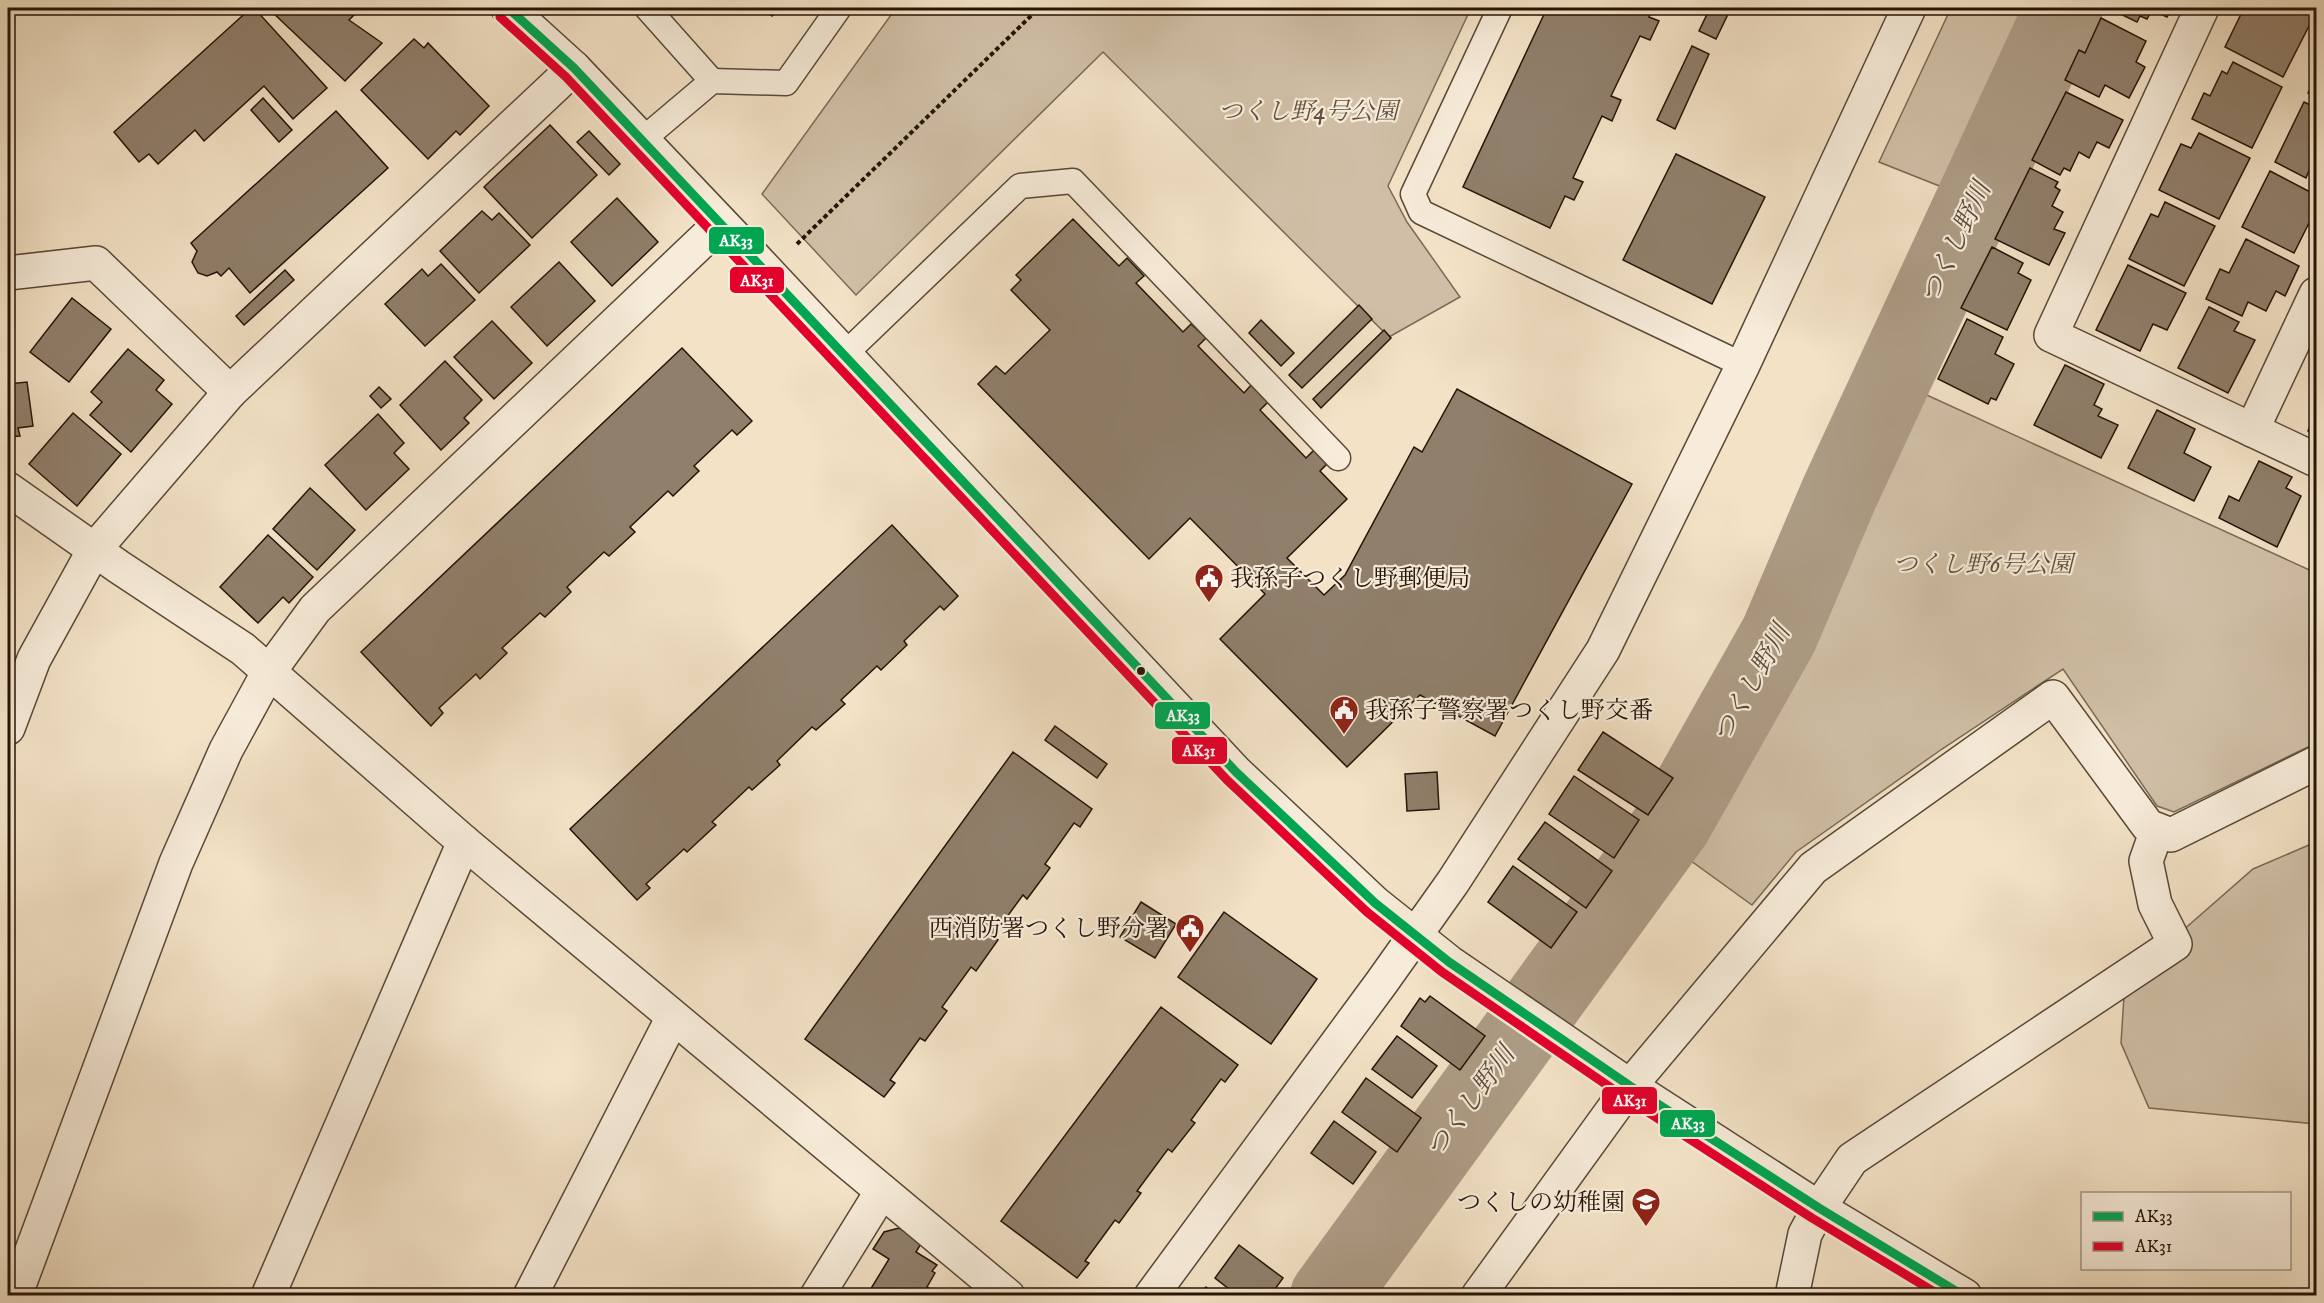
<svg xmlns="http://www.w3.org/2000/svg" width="2324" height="1303" font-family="'IM FELL DW Pica','Noto Serif JP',serif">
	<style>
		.green { fill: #d0bfa6; stroke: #7a6a57; stroke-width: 1.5 }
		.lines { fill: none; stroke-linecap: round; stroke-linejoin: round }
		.river { stroke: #ad9c85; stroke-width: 78 }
		.building { fill: #907f6b; stroke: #251408; stroke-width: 1.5 }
		.service-casing { stroke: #584838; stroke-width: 27 }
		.minor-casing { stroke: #584838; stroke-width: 36 }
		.tertiary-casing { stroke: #584838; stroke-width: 36 }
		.path { stroke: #251408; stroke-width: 4; stroke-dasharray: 4.5 3; stroke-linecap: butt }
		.service { stroke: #f7ecda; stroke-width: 24 }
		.minor { stroke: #f7ecda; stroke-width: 33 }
		.tertiary { stroke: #f7ecda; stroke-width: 33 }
		.bus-1-casing { stroke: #f7ecda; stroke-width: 14 }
		.bus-2-casing { stroke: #f7ecda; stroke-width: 14 }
		.bus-1 { stroke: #00a651; stroke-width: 9 }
		.bus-2 { stroke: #e4002b; stroke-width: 9 }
		.bus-dot { fill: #251408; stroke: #f7ecda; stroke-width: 2 }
		.labels { text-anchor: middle; stroke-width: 4.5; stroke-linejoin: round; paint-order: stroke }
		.park-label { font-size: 24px; font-style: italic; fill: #61503f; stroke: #f7ecda }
		.poi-label { font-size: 24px; fill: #251408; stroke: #f7ecda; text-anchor: start }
		.water-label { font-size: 26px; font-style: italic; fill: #5b4a3a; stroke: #f7ecda }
		.line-badge { stroke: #f7ecda; stroke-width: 2 }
		.badge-label { font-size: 16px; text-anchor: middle; font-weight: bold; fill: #fff }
	</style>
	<rect width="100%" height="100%" fill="#f3e2c6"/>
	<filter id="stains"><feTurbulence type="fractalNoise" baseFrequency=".00333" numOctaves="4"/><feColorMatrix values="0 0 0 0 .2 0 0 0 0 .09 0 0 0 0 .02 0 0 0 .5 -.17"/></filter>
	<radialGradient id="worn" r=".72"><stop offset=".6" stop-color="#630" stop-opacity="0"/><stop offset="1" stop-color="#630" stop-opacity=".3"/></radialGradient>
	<g class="green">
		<path d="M896,8H1471L1388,186L1407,222L1460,297L1389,337L1103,52L856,295L762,194Z"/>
		<path d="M1951,8H2038L1952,191L1879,162Z"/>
		<path d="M1918,391L2316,573V738L2310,746L2174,812L2157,806L2063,669L1942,749L1796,852L1752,905L1676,850L1830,583Z"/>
		<path d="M2316,842V1124L2149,1108L2121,1043L2125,981L2253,869Z"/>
	</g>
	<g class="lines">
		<path class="river" d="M1329,1296L1673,823L1779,635L1839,494L2064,8"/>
	</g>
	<g class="building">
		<path d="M251,8H254L327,88L293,119L264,86L204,141L195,130L158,164L149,154L139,162L114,132Z"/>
		<path d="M274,8H361L349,20L382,43L345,81L271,11Z"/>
		<path d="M761,8H785L781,13L777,10L772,16Z"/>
		<path d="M1547,8H1653L1649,17L1659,21L1650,40L1640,36L1611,96L1621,100L1612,121L1602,116L1573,178L1583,182L1574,200L1565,196L1550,228L1463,187Z"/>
		<path d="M1710,8H1731L1716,39L1699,31Z"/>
		<path d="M2108,8H2172L2167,17L2152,10L2147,19L2140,16L2137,22Z"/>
		<path d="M2244,8H2297L2314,16L2283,77L2225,47Z"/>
		<path d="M2101,18L2146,41L2136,62L2145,67L2129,98L2105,85L2099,97L2065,80L2079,50L2085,53Z"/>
		<path d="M414,39L424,48L428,43L489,106L460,135L456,131L428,159L361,90Z"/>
		<path d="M1692,46L1709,54L1675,129L1657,120Z"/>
		<path d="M2233,62L2282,87L2252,148L2192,119L2204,93L2210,96L2222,71L2227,74Z"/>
		<path d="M2316,76V98L2308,93Z"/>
		<path d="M2066,92L2123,120L2109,148L2097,142L2089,158L2079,152L2070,171L2064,168L2060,175L2032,160Z"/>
		<path d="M263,98L292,130L279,142L251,110Z"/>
		<path d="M2304,102L2316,108V171L2310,168L2306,178L2275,162Z"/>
		<path d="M336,111L388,168L250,293L229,268L221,276L217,272L207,276L198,273L192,262L197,251L191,243Z"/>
		<path d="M550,125L597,175L532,238L484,187Z"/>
		<path d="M589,131L620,164L609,175L577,142Z"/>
		<path d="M2199,133L2250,158L2219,219L2159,190L2181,144L2191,148Z"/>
		<path d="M1676,154L1765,197L1712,304L1623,260Z"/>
		<path d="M2030,168L2058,182L2055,187L2060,190L2052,206L2063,212L2054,229L2065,233L2049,265L1995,239Z"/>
		<path d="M2270,171L2316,195V221L2315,224L2310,221L2294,253L2242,227Z"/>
		<path d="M617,198L658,242L612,286L571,242Z"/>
		<path d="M2165,202L2215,226L2184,286L2129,259L2151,214L2158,217Z"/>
		<path d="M482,211L492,220L499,213L530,245L479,293L440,251Z"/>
		<path d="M1073,219L1119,266L1127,258L1144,276L1136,283L1183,332L1191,324L1206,338L1198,346L1244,393L1251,385L1268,402L1260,410L1306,458L1314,450L1328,463L1320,471L1347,499L1287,558L1324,595L1345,575L1414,447L1422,452L1457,389L1632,484L1495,736L1420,695L1347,767L1220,639L1265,594L1190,518L1149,559L978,384L996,366L1005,374L1050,330L1011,290L1021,280L1016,275Z"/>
		<path d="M2246,239L2299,266L2285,296L2276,291L2266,311L2248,302L2242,316L2206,299L2220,269L2229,273Z"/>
		<path d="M1992,247L2023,263L2018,273L2031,280L2007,330L1961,308Z"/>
		<path d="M559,262L595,301L547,346L511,307Z"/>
		<path d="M441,264L475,300L425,346L385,304L422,269L428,276Z"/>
		<path d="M2128,265L2186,293L2167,330L2153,324L2140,351L2096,330Z"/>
		<path d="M285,270L294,280L244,325L236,316Z"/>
		<path d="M72,298L111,329L69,382L30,352Z"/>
		<path d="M1359,305L1372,319L1302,388L1289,375Z"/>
		<path d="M2209,307L2239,322L2234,331L2255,340L2228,393L2178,368Z"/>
		<path d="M1967,319L2003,337L1995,354L2014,364L1996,400L1991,398L1988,404L1938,379Z"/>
		<path d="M1261,320L1294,353L1281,366L1249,333Z"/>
		<path d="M492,321L532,363L494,399L454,357Z"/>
		<path d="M1384,330L1391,338L1321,408L1313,399Z"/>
		<path d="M682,348L752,421L737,435L732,430L694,466L699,471L673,496L668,491L630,527L635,532L609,556L604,552L567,587L571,592L545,617L540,613L502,648L507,653L480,679L476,674L439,708L443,713L431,726L361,652Z"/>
		<path d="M128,349L164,380L156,390L172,404L131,452L90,415L102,402L91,392Z"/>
		<path d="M445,361L482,400L464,418L469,423L441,450L400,405Z"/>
		<path d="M2065,365L2104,384L2094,405L2102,409L2098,416L2118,425L2101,458L2034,425Z"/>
		<path d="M27,382L33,426L18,428L20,436L8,437V384Z"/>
		<path d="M379,387L391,399L381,408L370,396Z"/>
		<path d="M2157,410L2195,429L2184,453L2211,467L2194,501L2128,468Z"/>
		<path d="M73,413L121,454L77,506L29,464Z"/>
		<path d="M2316,413V435L2308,431Z"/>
		<path d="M378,414L404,443L394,453L409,469L366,510L325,465Z"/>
		<path d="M2259,461L2292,477L2286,488L2301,496L2277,547L2219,518L2229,496L2239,501Z"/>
		<path d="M310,488L355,530L317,570L273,529Z"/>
		<path d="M892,525L958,596L944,610L940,606L904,641L907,645L881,670L877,666L841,700L845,704L816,730L812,727L777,761L780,765L752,790L749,787L712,822L716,825L687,852L684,849L646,884L650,888L637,900L570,829Z"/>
		<path d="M268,535L313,577L289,603L283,597L258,623L220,587Z"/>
		<path d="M1055,726L1107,764L1097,778L1045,740Z"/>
		<path d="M1603,732L1673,778L1648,815L1578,770Z"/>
		<path d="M1013,752L1092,809L1080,827L1074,823L1045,864L1050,868L1027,899L1023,895L993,936L998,940L976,971L971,967L942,1007L947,1011L925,1041L920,1038L890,1080L895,1083L884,1097L805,1039Z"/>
		<path d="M1437,772L1439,809L1407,811L1405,774Z"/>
		<path d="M1574,776L1639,820L1614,858L1549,814Z"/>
		<path d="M1545,822L1612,871L1586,908L1518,859Z"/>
		<path d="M1513,866L1577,912L1551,948L1488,902Z"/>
		<path d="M1141,902L1176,924L1155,958L1120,937Z"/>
		<path d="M1224,912L1317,979L1271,1044L1178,977Z"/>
		<path d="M1430,996L1485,1036L1460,1070L1401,1026L1420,998L1425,1002Z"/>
		<path d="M1161,1007L1238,1065L1225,1082L1221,1079L1191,1120L1195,1123L1172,1152L1168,1149L1137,1191L1141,1193L1119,1223L1115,1220L1085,1261L1089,1263L1077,1278L1001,1221Z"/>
		<path d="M1397,1036L1437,1066L1412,1098L1372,1069Z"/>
		<path d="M1366,1078L1421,1118L1397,1152L1342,1112Z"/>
		<path d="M1334,1121L1376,1152L1353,1184L1311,1153Z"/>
		<path d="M899,1228L922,1242L916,1252L937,1265L932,1271L935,1273L927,1287L938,1294L937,1296L867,1295L889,1259L873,1249L884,1232Z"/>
		<path d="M1239,1245L1283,1278L1270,1296H1238L1215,1278Z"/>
		<path d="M1206,1287L1218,1296H1199Z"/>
	</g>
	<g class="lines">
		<g class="service-casing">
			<g id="service">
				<path d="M647,8L712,81"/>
				<path d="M1500,8L1413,194L1421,212L1743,365"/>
				<path d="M641,141L712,81L786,83L839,8"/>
				<path d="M845,354L1020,186L1073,181L1338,458"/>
			</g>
		</g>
		<g class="minor-casing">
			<g id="minor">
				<path d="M2202,8L2051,335L2316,460"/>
				<path d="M8,273L96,263L230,392"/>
				<path d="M2252,430L2316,294"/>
				<path d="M8,489L119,567L243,649L464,842L1008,1296"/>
				<path d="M8,728L34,659L94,550L230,392L574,68"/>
				<path d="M15,1296L176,863L226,750L268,673L315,609L721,223"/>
				<path d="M268,1296L464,842"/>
				<path d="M530,1296L673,1017"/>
				<path d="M817,1296L882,1191"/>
				<path d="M1478,1296L1630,1086L1813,868L2053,697L2148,826L2171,835L2316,763"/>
				<path d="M1792,1296L1805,1234L1819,1208L1852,1159L2175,944L2155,904L2146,861L2157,830"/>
			</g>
		</g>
		<g class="tertiary-casing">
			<g id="tertiary">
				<path d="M508,8L574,68L751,254L1236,772L1375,903L1449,962L1630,1086L1819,1208L1965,1296"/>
				<path d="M1151,1296L1382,982L1453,882L1603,650L1743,365L1909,8"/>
			</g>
		</g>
		<path class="path" d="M797,244L1039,8"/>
		<use href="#service" class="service"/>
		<use href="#minor" class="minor"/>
		<use href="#tertiary" class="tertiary"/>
		<g class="bus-1-casing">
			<path id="bus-1" d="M508,8L574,68L1236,772L1375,903L1449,962L1630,1086L1819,1208L1964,1296"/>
		</g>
		<g class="bus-2-casing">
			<path id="bus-2" d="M500,17L566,77L1227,780L1367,912L1442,972L1623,1096L1812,1218L1941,1296"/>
		</g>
		<use href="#bus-1" class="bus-1"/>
		<use href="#bus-2" class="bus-2"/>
	</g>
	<defs>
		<g id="civic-pin" transform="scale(1.5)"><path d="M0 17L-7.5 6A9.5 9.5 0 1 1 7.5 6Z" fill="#8f2418" stroke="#f7ecda"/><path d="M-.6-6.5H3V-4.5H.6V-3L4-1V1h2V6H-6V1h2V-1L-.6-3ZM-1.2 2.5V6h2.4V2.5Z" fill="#fff"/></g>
		<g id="school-pin" transform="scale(1.5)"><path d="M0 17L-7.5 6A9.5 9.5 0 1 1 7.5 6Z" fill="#8f2418" stroke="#f7ecda"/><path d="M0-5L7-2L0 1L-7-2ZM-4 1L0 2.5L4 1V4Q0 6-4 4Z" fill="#fff"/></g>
	</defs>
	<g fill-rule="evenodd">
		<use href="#civic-pin" x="1209" y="578"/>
		<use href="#civic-pin" x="1344" y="710"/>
		<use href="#civic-pin" x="1190" y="928"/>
		<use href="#school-pin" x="1646" y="1202"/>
	</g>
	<circle class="bus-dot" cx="1141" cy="671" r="5"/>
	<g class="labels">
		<g class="park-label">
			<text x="1308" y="119">つくし野4号公園</text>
			<text x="1983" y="572">つくし野6号公園</text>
		</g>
		<g class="poi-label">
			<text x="1230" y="586">我孫子つくし野郵便局</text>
			<text x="1365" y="718">我孫子警察署つくし野交番</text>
			<text x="1169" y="936" text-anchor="end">西消防署つくし野分署</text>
			<text x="1625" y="1210" text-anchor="end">つくしの幼稚園</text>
		</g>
		<g class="water-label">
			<text transform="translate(1955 242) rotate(-65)" y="9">つくし野川</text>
			<text transform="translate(1751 683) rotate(-61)" y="9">つくし野川</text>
			<text transform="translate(1470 1101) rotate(-54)" y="9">つくし野川</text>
		</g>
	</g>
	<g class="line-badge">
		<rect x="708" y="226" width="57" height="29" rx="6" fill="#00a651"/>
		<rect x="729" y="266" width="56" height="28" rx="6" fill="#e4002b"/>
		<rect x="1154" y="701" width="57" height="29" rx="6" fill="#00a651"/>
		<rect x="1171" y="736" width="57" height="29" rx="6" fill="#e4002b"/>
		<rect x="1601" y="1086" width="57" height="29" rx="6" fill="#e4002b"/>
		<rect x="1659" y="1109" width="57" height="29" rx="6" fill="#00a651"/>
	</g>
	<g class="badge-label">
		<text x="736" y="246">AK33</text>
		<text x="757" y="286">AK31</text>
		<text x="1183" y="721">AK33</text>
		<text x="1199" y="756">AK31</text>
		<text x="1630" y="1106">AK31</text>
		<text x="1688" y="1129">AK33</text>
	</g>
	<rect width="2324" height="1303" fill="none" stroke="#f3e2c6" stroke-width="30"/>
	<rect x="9" y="9" width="2306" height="1285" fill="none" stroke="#251408" stroke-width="3"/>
	<rect x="15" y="15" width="2294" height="1273" fill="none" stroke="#251408" stroke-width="1.5"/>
	<rect x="2081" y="1192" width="210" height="78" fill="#f7ecda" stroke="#a39686" stroke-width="1.5"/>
	<rect x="2093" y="1212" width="30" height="9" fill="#00a651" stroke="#a39686" stroke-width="1.5"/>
	<text x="2135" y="1222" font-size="18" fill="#251408">AK33</text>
	<rect x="2093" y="1242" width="30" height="9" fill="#e4002b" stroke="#a39686" stroke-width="1.5"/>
	<text x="2135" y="1252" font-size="18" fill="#251408">AK31</text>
	<rect width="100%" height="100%" filter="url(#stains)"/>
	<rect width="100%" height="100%" fill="url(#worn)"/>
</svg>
